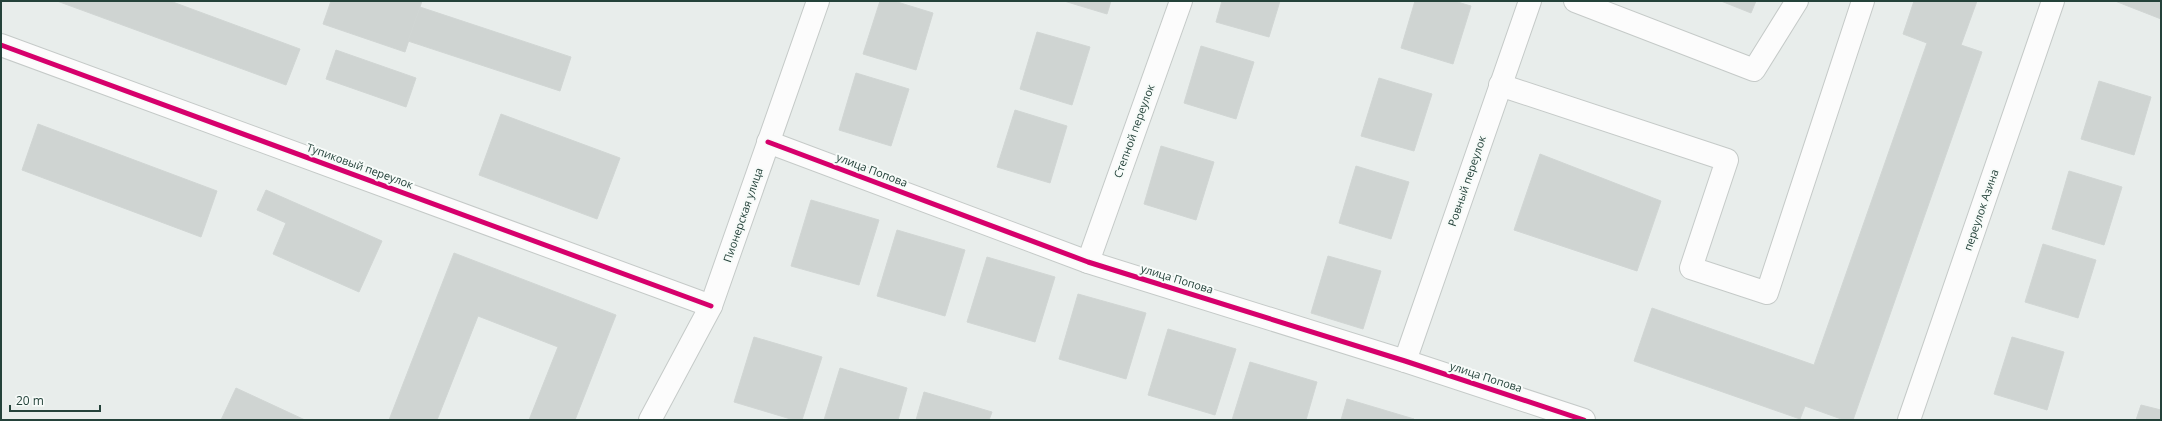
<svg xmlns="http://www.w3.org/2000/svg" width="2162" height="421" font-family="'Open Sans',sans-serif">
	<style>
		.building { fill: #cfd4d2; stroke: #d1d6d4 }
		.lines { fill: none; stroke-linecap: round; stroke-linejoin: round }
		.minor-casing { stroke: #c5cac8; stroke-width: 24 }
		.minor { stroke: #fcfcfc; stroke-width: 22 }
		.cycleway-casing { stroke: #f7fbf9; stroke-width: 8 }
		.cycleway { stroke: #d6006c; stroke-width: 5 }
		.labels { text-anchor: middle; stroke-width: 4; stroke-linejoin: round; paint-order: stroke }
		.street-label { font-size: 11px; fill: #24423a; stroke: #f7fbf9 }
	</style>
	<rect width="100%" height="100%" fill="#e8edeb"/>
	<g class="building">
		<path d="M57,1H170L300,49L286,85Z"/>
		<path d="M331,1H422L405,52L323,24Z"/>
		<path d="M880,1H894L933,13L916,70L863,54Z"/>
		<path d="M1064,1H1111L1107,14Z"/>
		<path d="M1222,1H1280L1269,37L1216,22Z"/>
		<path d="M1415,1H1454L1471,6L1453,64L1401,48Z"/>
		<path d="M1721,1H1756L1751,13Z"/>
		<path d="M1914,1H1977L1961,45L1982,52L1853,420H1844L1805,406L1800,419L1634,361L1652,308L1814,365L1927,43L1903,34Z"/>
		<path d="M2115,1H2161V19Z"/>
		<path d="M420,7L571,57L560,91L408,41Z"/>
		<path d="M1037,32L1090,47L1072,105L1020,89Z"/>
		<path d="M1201,46L1254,62L1236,119L1184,103Z"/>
		<path d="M336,50L416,78L406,107L326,79Z"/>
		<path d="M856,73L909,89L891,146L839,130Z"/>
		<path d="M1379,78L1432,94L1414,151L1361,136Z"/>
		<path d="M2099,81L2151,97L2134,155L2081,139Z"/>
		<path d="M1015,110L1067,126L1050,183L997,167Z"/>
		<path d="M501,114L620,158L597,219L479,175Z"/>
		<path d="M38,124L217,191L201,237L22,170Z"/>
		<path d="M1161,146L1214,162L1196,220L1144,204Z"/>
		<path d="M1540,154L1661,201L1637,271L1514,230Z"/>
		<path d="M1356,166L1409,182L1391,239L1339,223Z"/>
		<path d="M2069,171L2122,187L2104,245L2052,229Z"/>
		<path d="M266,190L382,241L359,292L273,254L286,223L257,210Z"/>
		<path d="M811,200L879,220L859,285L791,266Z"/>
		<path d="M897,230L965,250L945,316L877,296Z"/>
		<path d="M2043,244L2096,260L2078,318L2025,302Z"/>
		<path d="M454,253L616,315L575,420H529L558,347L478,316L437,420H389Z"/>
		<path d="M1328,256L1381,271L1363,329L1311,313Z"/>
		<path d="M987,257L1055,277L1035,342L967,322Z"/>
		<path d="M1078,294L1146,313L1126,379L1059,359Z"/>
		<path d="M1168,329L1236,349L1215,415L1148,395Z"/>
		<path d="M754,337L822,357L802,420H794L734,402Z"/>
		<path d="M2012,337L2064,352L2047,410L1994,394Z"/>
		<path d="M1250,362L1317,382L1306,420H1232Z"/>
		<path d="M840,368L907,388L898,420H824Z"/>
		<path d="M236,388L305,420H221Z"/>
		<path d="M924,392L992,412L989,420H916Z"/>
		<path d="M1347,399L1414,419L1341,420Z"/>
		<path d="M2141,405L2161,410V420H2136Z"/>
	</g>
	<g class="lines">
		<g class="minor-casing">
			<g id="minor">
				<path d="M1575,1L1754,70L1797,1"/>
				<path d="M1,45L711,306"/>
				<path d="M1500,85L1727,160L1691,268L1767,293L1863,1"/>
				<path d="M768,142L1088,262L1405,361L1584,420"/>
				<path d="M1088,262L1181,1"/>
				<path d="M1405,361L1530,1"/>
				<path d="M650,420L711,306L818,1"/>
				<path d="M1909,420L2053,1"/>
			</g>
		</g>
		<use href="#minor" class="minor"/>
		<g class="cycleway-casing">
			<g id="cycleway">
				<path d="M1,45L711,306"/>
				<path d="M768,142L1088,262L1405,361L1584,420"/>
			</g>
		</g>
		<use href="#cycleway" class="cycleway"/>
	</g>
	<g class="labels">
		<g class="street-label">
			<text transform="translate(1134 131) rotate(-70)" y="4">Степной переулок</text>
			<text transform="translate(360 166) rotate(20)" y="4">Тупиковый переулок</text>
			<text transform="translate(872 170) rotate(21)" y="4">улица Попова</text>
			<text transform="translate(1467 181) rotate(-71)" y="4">Ровный переулок</text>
			<text transform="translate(1981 210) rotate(-71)" y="4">переулок Азина</text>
			<text transform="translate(743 215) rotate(-71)" y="4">Пионерская улица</text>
			<text transform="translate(1177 279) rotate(17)" y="4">улица Попова</text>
			<text transform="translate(1486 377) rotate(18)" y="4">улица Попова</text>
		</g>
	</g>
	<rect width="2162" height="421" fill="none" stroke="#24423a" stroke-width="4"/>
	<path d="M10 405v6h90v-6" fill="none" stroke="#24423a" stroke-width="2"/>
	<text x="16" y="405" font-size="12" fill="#24423a" stroke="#f7fbf9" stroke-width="3" paint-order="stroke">20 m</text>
</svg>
